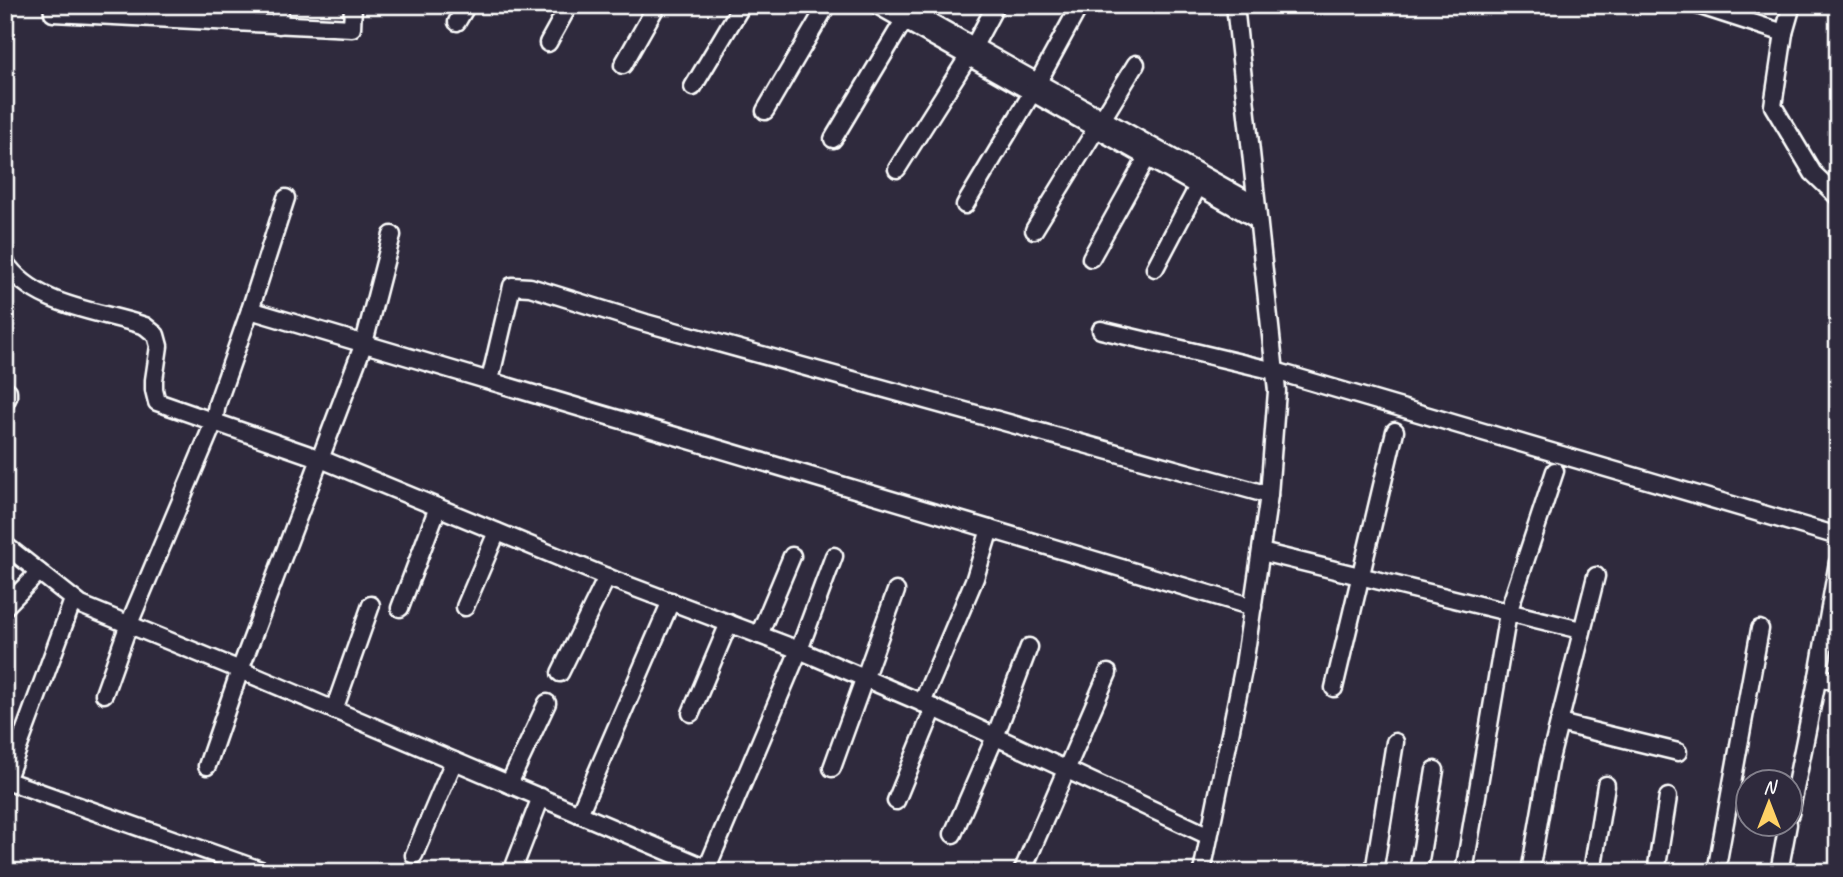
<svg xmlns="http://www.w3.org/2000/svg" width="1843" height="877" font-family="Caveat,sans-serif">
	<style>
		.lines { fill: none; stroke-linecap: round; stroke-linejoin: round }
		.street-casing { stroke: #fff; stroke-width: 21 }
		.street { stroke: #2f2a3d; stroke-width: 16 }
	</style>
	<rect width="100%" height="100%" fill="#2f2a3d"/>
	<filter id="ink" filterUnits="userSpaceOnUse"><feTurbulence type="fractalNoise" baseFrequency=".0143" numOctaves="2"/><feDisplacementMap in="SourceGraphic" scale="14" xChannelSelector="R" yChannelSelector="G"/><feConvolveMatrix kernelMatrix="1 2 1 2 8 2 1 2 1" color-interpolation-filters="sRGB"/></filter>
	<g filter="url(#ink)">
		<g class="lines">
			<g class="street-casing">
				<g id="street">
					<path d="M52,5L53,13L352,28L353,5"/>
					<path d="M877,5L1258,220"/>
					<path d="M900,5L1256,205"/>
					<path d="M1697,5L1784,33L1792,5"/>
					<path d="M457,22L467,5"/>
					<path d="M279,25L280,5"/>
					<path d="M1784,33L1773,106L1813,173L1838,197"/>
					<path d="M548,43L569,5"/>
					<path d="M623,65L657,5"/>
					<path d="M693,87L742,5"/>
					<path d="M765,111L827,5"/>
					<path d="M833,139L909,12"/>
					<path d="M897,169L968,57L996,5"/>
					<path d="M965,205L1032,93L1080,5"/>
					<path d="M1034,230L1136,64"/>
					<path d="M1091,258L1151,150"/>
					<path d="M5,262C35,307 98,310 145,326L156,335L159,346L154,380V390L157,402L321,459L614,580L799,650L934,708L1209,836"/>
					<path d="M1155,268L1203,177"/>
					<path d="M250,310L1253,607"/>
					<path d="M1101,330L1275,371L1838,536"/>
					<path d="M490,380L512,286L530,287L646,323L1269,495"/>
					<path d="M5,389L8,391V397L5,403"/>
					<path d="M5,545L81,605L240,670L716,872"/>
					<path d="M1261,552L1581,630"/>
					<path d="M5,607L39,572"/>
					<path d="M465,607L497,532"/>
					<path d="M400,608L438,507"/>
					<path d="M759,635L792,556"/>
					<path d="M560,673L607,577"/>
					<path d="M1818,676L1838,683"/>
					<path d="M1334,688L1395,431"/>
					<path d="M104,694L129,624L214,422L217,404L250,310L286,198"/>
					<path d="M922,703L975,578L990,529"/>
					<path d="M334,710L371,605"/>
					<path d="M691,713L729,623"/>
					<path d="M1559,723L1678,752"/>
					<path d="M207,766L240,670L364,343L392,235"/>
					<path d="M832,768L896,591"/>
					<path d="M5,780L266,872"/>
					<path d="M6,781L73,600"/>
					<path d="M509,784L547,703"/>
					<path d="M896,801L934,708"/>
					<path d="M579,814L671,601"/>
					<path d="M1790,814L1818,676L1838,562"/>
					<path d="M953,834L995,737L1029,647"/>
					<path d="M414,855L454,761"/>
					<path d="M707,868L799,650L834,556"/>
					<path d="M512,872L541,797"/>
					<path d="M1022,872L1108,673"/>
					<path d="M1202,872L1244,665L1269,495L1277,391L1235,5"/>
					<path d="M1374,872L1395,742"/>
					<path d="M1418,872L1435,770"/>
					<path d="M1464,872L1508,613L1555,471"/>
					<path d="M1530,872L1549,763L1596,576"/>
					<path d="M1592,872L1606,785"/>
					<path d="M1656,872L1668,797"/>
					<path d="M1716,872L1760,629"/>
					<path d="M1779,872L1788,824"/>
				</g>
			</g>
			<use href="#street" class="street"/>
		</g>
	</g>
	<rect width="1843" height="877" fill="none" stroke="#2f2a3d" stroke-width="28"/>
	<rect x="14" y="14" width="1815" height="849" fill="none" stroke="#fff" stroke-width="2.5" filter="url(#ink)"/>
	<g transform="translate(1769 803)"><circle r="33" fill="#2f2a3d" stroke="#827f8b" stroke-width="2"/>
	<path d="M0-5L12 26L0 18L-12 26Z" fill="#ffd166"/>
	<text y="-10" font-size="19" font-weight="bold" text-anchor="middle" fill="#ffffff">N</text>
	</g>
</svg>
